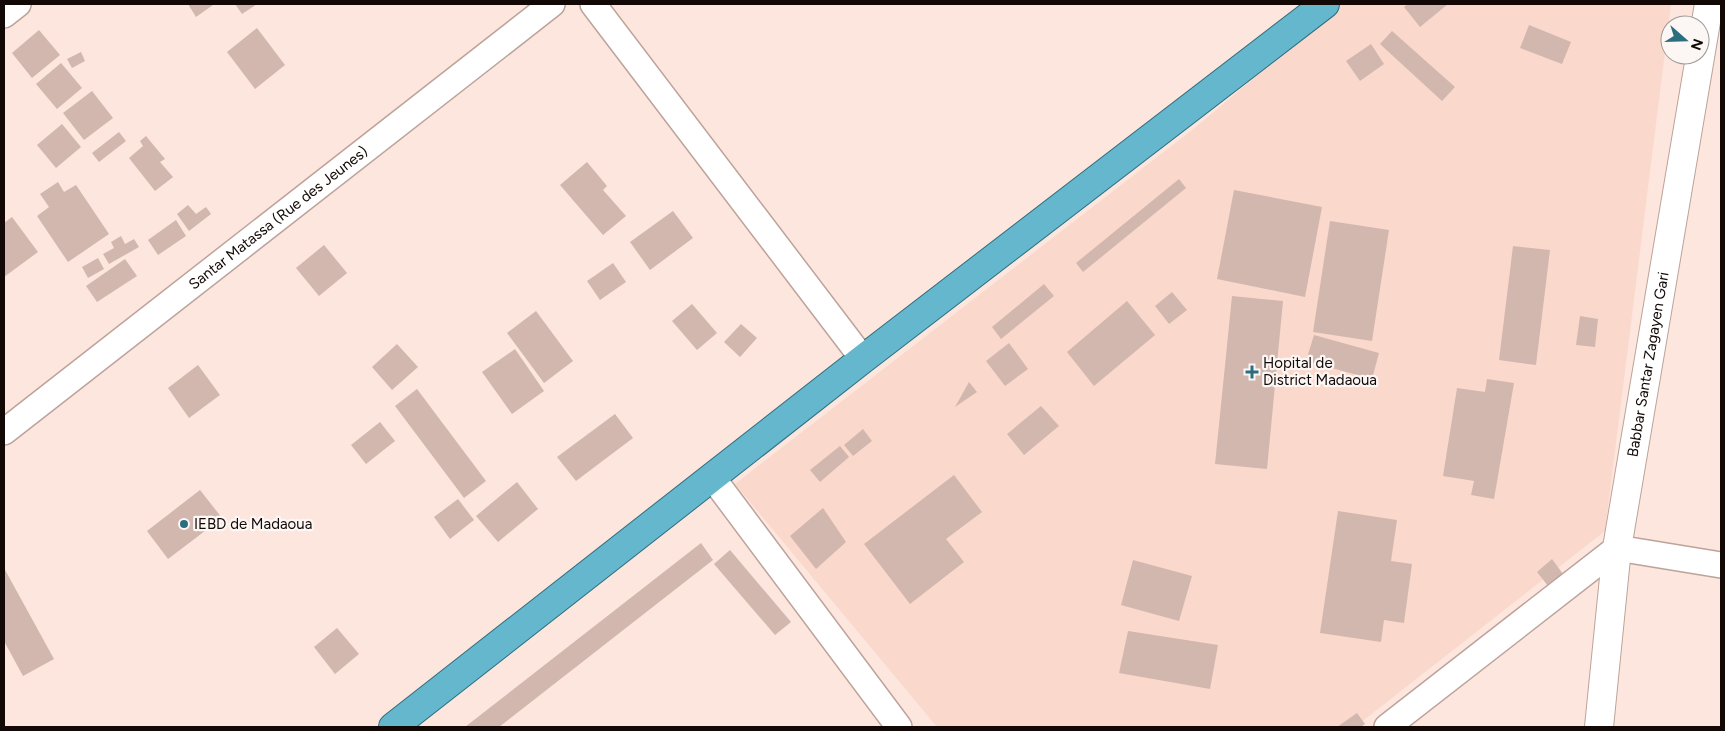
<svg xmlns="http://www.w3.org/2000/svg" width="1725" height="731" font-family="Figtree,sans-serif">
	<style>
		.built { fill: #fbd8cc }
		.building { fill: #d2b7ae }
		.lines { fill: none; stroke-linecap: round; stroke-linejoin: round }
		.minor-casing { stroke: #bda39a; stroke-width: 28 }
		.tertiary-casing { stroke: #bda39a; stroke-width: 30 }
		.trunk-casing { stroke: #2f6e7f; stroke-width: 30 }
		.minor { stroke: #fff; stroke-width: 25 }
		.tertiary { stroke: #fff; stroke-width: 28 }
		.trunk { stroke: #64b7cc; stroke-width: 28 }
		.poi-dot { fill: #2b6e7f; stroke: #fcf7f5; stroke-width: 2 }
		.labels { text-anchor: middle; stroke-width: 4.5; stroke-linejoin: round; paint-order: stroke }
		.street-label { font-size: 15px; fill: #120907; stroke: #fcf7f5 }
		.poi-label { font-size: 15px; fill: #120907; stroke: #fcf7f5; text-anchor: start }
	</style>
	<rect width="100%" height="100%" fill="#fce6de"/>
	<path class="built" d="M1341,4H1671L1605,531L1355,727H937L735,484L1196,127Z"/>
	<g class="building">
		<path d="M188,4H212L213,5L196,17Z"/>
		<path d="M235,4H257L242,14Z"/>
		<path d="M1408,4H1448L1420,27L1404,7Z"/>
		<path d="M1529,25L1571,42L1562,64L1520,48Z"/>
		<path d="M257,28L285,65L255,89L227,52Z"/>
		<path d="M39,30L60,55L32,78L12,53Z"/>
		<path d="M1392,31L1455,87L1442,101L1380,44Z"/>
		<path d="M1371,44L1384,64L1360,81L1346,61Z"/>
		<path d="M81,52L85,61L72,68L67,59Z"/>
		<path d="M61,63L82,88L57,109L36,84Z"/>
		<path d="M92,91L113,118L84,140L63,113Z"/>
		<path d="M62,124L81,147L56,168L37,145Z"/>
		<path d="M119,132L126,141L99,162L92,153Z"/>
		<path d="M146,136L165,159L160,162L173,177L155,191L129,158L143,146L140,141Z"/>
		<path d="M587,162L607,186L603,190L626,216L603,235L560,185Z"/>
		<path d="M1179,179L1186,188L1083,272L1076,263Z"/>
		<path d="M58,182L64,192L76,185L109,234L68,262L37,216L49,207L40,194Z"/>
		<path d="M1234,190L1322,207L1305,297L1217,279Z"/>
		<path d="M188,205L196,214L206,207L211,214L189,231L177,214Z"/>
		<path d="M673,211L693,238L650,270L630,242Z"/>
		<path d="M12,217L38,252L4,277V223Z"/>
		<path d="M176,220L186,236L158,255L148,240Z"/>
		<path d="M1330,221L1389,230L1372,341L1313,332Z"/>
		<path d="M121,236L125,244L134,239L139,247L109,264L103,254L114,248L111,242Z"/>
		<path d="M324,245L347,273L319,296L296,268Z"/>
		<path d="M1513,246L1550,250L1536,365L1499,360Z"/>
		<path d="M98,258L104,269L88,278L82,267Z"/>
		<path d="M125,259L137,276L97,302L86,286Z"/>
		<path d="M613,263L626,282L600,300L587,281Z"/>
		<path d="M1044,284L1054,296L1001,339L992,327Z"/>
		<path d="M1172,292L1187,310L1169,324L1155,306Z"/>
		<path d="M1232,296L1283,301L1267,469L1215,464Z"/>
		<path d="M1127,301L1155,335L1094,386L1067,352Z"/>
		<path d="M692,304L717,333L697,350L672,321Z"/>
		<path d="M536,311L573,361L544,383L507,333Z"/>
		<path d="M1580,316L1598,319L1595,347L1576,345Z"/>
		<path d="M741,324L757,338L740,357L724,342Z"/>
		<path d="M1314,335L1379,353L1372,379L1306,361Z"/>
		<path d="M1009,343L1028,369L1005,386L986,361Z"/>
		<path d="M397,344L418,367L392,390L372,367Z"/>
		<path d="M515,349L544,391L512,414L482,372Z"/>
		<path d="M198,365L220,395L189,418L168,388Z"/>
		<path d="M1487,379L1514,383L1494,499L1471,495L1474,481L1443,476L1457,388L1485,392Z"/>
		<path d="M969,382L977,392L955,407Z"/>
		<path d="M417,389L486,481L464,498L395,406Z"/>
		<path d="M1041,406L1059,426L1024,455L1007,434Z"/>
		<path d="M615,414L633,438L576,481L557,457Z"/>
		<path d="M380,422L395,441L366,464L351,445Z"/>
		<path d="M863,429L872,441L853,456L844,445Z"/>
		<path d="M840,446L849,457L820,482L810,470Z"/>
		<path d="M954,475L982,512L946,539L964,562L910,604L864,544Z"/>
		<path d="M517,482L538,509L498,542L476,516Z"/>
		<path d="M200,490L222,518L168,559L147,531Z"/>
		<path d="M458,499L474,520L450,539L434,517Z"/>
		<path d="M823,508L846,542L816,569L790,536Z"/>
		<path d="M1338,511L1397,520L1391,561L1412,564L1404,623L1384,620L1381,642L1320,633Z"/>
		<path d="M701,543L713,560L499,727H465Z"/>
		<path d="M730,550L791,622L775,635L714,564Z"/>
		<path d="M1552,559L1563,574L1548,586L1537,572Z"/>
		<path d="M1133,560L1192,576L1179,621L1121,605Z"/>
		<path d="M4,568L54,659L23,676L4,641Z"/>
		<path d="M337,628L359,654L335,674L314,647Z"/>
		<path d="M1128,631L1218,645L1210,689L1119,673Z"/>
		<path d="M1357,713L1365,724L1361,727H1337Z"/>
	</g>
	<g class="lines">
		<g class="minor-casing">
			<g id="minor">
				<path d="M593,4L863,359"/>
				<path d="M4,15L18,4"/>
				<path id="s1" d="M4,432L552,4"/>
				<path d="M712,477L899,727"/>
				<path d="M1387,727L1617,548L1721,565"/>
			</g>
		</g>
		<g class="tertiary-casing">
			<g id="tertiary">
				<path id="s2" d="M1599,727L1617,548L1709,4"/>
			</g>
		</g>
		<g class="trunk-casing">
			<path id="trunk" d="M393,727L863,359L1325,4"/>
		</g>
		<use href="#minor" class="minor"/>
		<use href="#tertiary" class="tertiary"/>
		<use href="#trunk" class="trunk"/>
	</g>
	<g class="poi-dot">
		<path d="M1249.5 364.5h5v5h5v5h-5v5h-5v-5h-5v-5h5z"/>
		<circle cx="184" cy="524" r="5"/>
	</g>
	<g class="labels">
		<g class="street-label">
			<text dy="5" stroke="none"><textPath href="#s1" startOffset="348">Santar Matassa (Rue des Jeunes)</textPath></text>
			<text dy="5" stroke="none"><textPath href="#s2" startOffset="366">Babbar Santar Zagayen Gari</textPath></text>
		</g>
		<g class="poi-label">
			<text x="1263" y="368">Hopital de<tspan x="1263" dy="17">District Madaoua</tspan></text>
			<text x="194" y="529">IEBD de Madaoua</text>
		</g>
	</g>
	<rect width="1725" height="731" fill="none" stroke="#120907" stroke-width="10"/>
	<g transform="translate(1685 40) rotate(110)"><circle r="24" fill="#fcf7f5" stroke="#9e9896"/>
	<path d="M0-4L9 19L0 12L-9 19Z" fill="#2b6e7f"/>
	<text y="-8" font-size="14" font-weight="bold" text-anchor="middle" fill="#120907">N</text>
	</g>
</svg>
